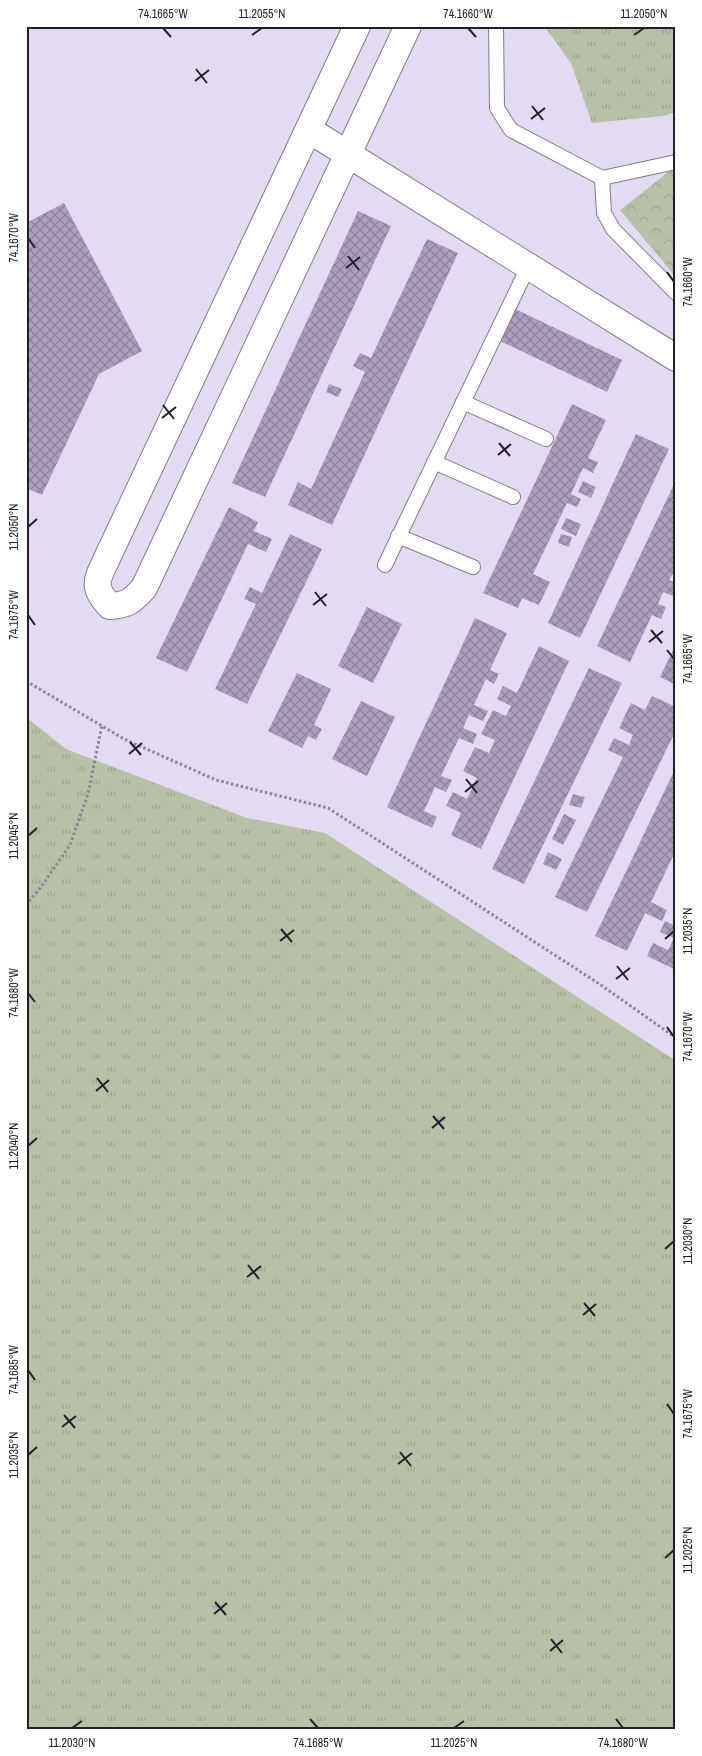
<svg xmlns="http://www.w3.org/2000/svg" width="702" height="1756" font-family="'Archivo Narrow',sans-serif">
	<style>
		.grass { fill: url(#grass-tufts) }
		.park { fill: url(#park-crowns) }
		.building { fill: url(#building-cross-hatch) }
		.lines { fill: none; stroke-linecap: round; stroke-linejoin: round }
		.service-casing { stroke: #837a8f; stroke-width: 16 }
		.minor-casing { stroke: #837a8f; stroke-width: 28 }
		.path { stroke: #8c8595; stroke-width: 3; stroke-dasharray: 2.5 2.5; stroke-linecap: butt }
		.service { stroke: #fff; stroke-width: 14 }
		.minor { stroke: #fff; stroke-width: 26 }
		.ticks { fill: none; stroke: #231f28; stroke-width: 2 }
		.neatline { fill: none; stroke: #231f28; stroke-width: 2 }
		.ticks-label { font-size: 12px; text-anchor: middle; fill: #231f28 }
	</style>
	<defs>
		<pattern id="grass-tufts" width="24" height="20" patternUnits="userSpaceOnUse" patternTransform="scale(1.25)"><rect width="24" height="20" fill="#b6c1a7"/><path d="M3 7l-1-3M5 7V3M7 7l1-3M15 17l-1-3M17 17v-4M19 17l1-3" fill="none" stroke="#9ca590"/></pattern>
		<pattern id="park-crowns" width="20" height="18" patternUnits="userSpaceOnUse" patternTransform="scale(1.25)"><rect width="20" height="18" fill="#b6c1a7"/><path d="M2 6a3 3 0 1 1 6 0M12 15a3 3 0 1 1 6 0" fill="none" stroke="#9ca590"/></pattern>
		<pattern id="building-cross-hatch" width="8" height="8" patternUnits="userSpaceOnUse" patternTransform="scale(1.25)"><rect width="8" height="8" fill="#ac9fbe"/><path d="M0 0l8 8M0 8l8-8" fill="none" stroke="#8c819a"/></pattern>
	</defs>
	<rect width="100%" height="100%" fill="#e4dbf2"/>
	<g class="grass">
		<path d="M544,26H676V112L663,116L592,123L571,63Z"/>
		<path d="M26,717L66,749L247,818L325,833L676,1061V1730H26Z"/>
	</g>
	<path class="park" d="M676,166V277L620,210Z"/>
	<g class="building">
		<path d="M64,203L142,351L99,374L42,495L26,488V267L30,259L26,257V223Z"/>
		<path d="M358,211L391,226L265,497L232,483Z"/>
		<path d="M427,239L458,253L332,525L288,505L298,482L311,489L365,372L353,366L360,353L371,358Z"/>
		<path d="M513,308L622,360L607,392L498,340Z"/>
		<path d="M329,384L342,389L338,397L326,392Z"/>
		<path d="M572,404L606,420L588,458L598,462L593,473L583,468L571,494L581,499L577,507L567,503L533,574L550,582L539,605L522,598L518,608L483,593Z"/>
		<path d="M636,434L669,449L580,638L548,623Z"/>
		<path d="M676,480V569L669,580L676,583V590L673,596L663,592L658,604L666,607L661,619L652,615L630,662L597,646Z"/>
		<path d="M583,481L596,487L591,498L578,492Z"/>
		<path d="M229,507L258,522L254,531L272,539L266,552L248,544L187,672L156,658Z"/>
		<path d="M566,518L581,524L576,536L561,529Z"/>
		<path d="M290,534L322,549L247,704L215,689L256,604L244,599L250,587L262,593Z"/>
		<path d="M561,534L572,537L569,547L558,543Z"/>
		<path d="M367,607L402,624L373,683L338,666Z"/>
		<path d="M475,618L507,633L490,670L499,674L494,684L486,679L474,705L488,711L483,721L469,715L463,728L477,734L473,744L459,738L441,776L452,780L446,792L435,787L424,811L437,817L432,828L387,807Z"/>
		<path d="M676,644V685L660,677Z"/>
		<path d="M539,646L569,661L481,849L451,835L461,813L446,806L453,792L467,799L477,778L463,771L475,747L489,753L495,740L481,734L493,710L506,716L511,706L497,699L503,686L517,693Z"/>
		<path d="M589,668L622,683L524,884L492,869Z"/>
		<path d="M297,673L331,689L314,725L322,729L316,740L308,736L302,748L268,731Z"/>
		<path d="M652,696L676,707V730L587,912L555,897L623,757L608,750L614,738L629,745L633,735L619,728L631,703L645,710Z"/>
		<path d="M361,701L395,717L367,776L332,759Z"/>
		<path d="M676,767V850L651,902L667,910L662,921L645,913L627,951L595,936Z"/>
		<path d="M573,794L585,797L581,808L569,805Z"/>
		<path d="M564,814L576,820L563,845L552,839Z"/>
		<path d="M548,852L562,859L556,870L543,864Z"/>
		<path d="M665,921L676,926V970L647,956L653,943L668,950L674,938L660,932Z"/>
	</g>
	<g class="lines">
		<g class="service-casing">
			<g id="service">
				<path d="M496,26L497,108L511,130L602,178L676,162"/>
				<path d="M602,178L604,213L613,229L676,293"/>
				<path d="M463,402L546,439"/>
				<path d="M434,462L513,497"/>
				<path d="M398,536L473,567"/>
				<path d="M385,565L528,267"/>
			</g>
		</g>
		<g class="minor-casing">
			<g id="minor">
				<path d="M357,26L108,556C98,578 90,586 110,606C128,605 132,601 144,588L408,26"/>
				<path d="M309,130L676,358"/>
			</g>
		</g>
		<g class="path">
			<path d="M26,681L124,739L216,780L328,808L601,985L676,1038"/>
			<path d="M26,905L41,887L70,845L88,794L102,725"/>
		</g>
		<use href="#service" class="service"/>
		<use href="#minor" class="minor"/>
	</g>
	<path class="ticks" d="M163,28L171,37M468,28L476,37M252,35L262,28M634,35L644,28M196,69L207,83M195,81L209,70M532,106L543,120M531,119L545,108M28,238L35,248M348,256L359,270M346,268L360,257M667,272L674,282M163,405L174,419M162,418L176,407M499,443L510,456M498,455L511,444M28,527L37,519M315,592L326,606M313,605L327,594M28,615L35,625M651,630L662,643M649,642L663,631M667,650L674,659M130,742L141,755M129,754L142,743M466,779L477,793M465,792L478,781M28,836L37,828M281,929L292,942M665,939L674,931M280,941L294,930M617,966L628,980M616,979L630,968M28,993L35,1002M667,1027L674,1037M97,1078L108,1092M96,1091L109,1080M433,1116L444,1129M432,1128L445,1117M28,1146L37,1138M665,1249L674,1241M248,1265L259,1279M247,1277L261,1266M584,1303L595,1316M583,1315L596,1304M28,1370L35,1380M667,1404L674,1414M64,1415L75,1428M62,1427L76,1416M400,1452L411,1466M28,1455L37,1447M398,1464L412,1453M665,1558L674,1550M215,1602L226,1615M214,1614L227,1603M551,1639L562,1653M550,1651L563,1640M310,1719L318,1728M616,1719L623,1728M72,1728L82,1721M454,1728L464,1721"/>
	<rect width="702" height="1756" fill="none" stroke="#ffffff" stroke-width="55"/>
	<rect x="28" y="28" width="646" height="1700" class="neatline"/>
	<g class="ticks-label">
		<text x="163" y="18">74.1665°W</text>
		<text x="262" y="18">11.2055°N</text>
		<text x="468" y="18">74.1660°W</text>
		<text x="644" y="18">11.2050°N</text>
		<text transform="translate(14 238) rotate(-90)" y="4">74.1670°W</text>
		<text transform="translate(688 282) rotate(-90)" y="4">74.1660°W</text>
		<text transform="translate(14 527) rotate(-90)" y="4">11.2050°N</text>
		<text transform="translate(14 615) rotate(-90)" y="4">74.1675°W</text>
		<text transform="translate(688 659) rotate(-90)" y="4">74.1665°W</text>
		<text transform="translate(14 836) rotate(-90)" y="4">11.2045°N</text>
		<text transform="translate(688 931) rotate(-90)" y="4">11.2035°N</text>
		<text transform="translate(14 993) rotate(-90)" y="4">74.1680°W</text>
		<text transform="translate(688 1037) rotate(-90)" y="4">74.1670°W</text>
		<text transform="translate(14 1146) rotate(-90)" y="4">11.2040°N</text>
		<text transform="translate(688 1241) rotate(-90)" y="4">11.2030°N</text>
		<text transform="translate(14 1370) rotate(-90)" y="4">74.1685°W</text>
		<text transform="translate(688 1414) rotate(-90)" y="4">74.1675°W</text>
		<text transform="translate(14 1455) rotate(-90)" y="4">11.2035°N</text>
		<text transform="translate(688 1550) rotate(-90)" y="4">11.2025°N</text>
		<text x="72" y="1747">11.2030°N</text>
		<text x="318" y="1747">74.1685°W</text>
		<text x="454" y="1747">11.2025°N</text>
		<text x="623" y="1747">74.1680°W</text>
	</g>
</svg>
